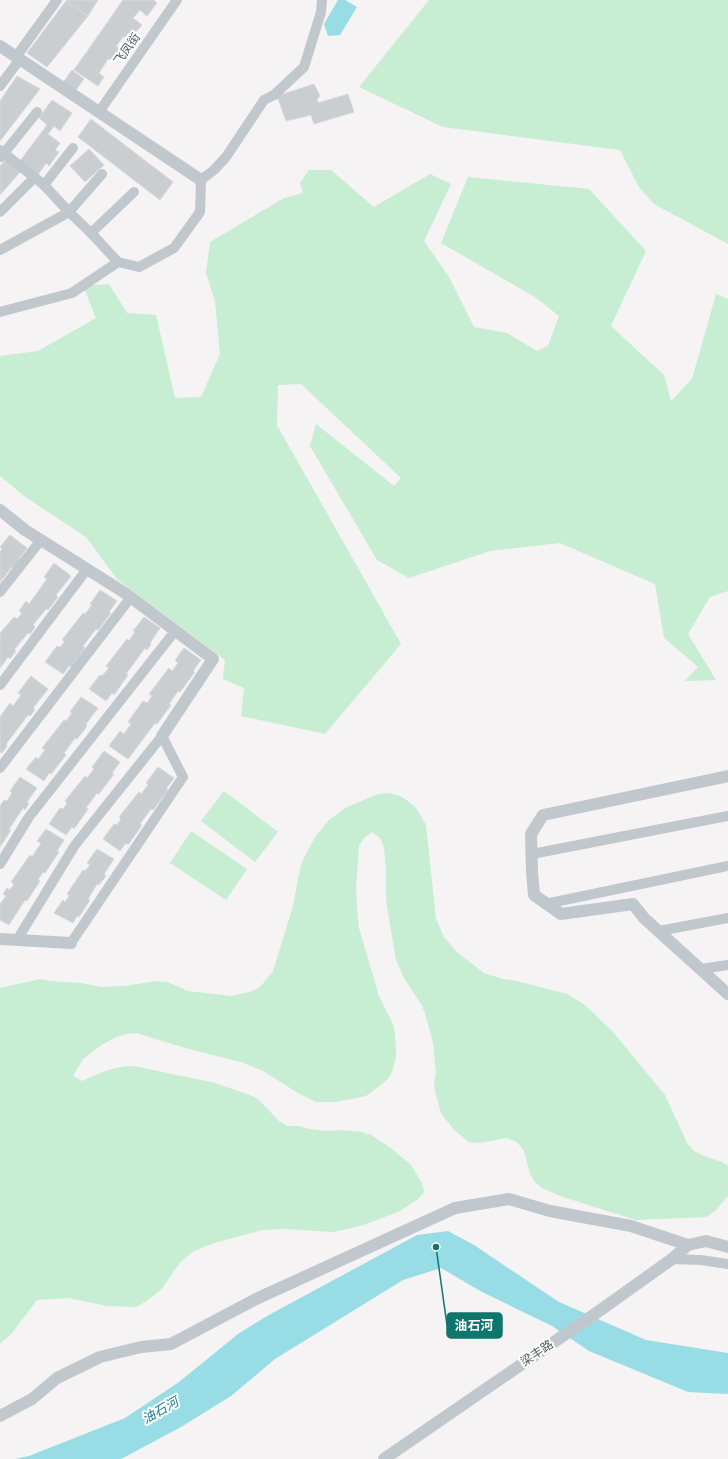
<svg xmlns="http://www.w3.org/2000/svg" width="728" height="1459" font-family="'Exo 2','Noto Sans SC',sans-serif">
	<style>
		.green { fill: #c7edd2 }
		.water { fill: #98dde5 }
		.building { fill: #caced1; stroke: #d7dadd }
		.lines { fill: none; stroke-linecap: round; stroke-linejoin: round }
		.minor { stroke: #c0c8ce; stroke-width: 10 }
		.tertiary { stroke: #c0c8ce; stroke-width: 12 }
		.labels { text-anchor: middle; stroke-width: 4; stroke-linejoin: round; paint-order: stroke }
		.street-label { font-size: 12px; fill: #4c585f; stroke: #fff }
		.water-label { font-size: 13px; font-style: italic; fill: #19808e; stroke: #fff }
		.leader { fill: none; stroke: #0f766e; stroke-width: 1.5 }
		.callout-dot { fill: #0f766e; stroke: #fff; stroke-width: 1.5 }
		.callout { fill: #0f766e; stroke: #0f766e; stroke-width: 1.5 }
		.callout-label { font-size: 13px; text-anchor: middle; font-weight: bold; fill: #fff }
	</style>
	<rect width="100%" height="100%" fill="#f5f3f3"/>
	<g class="green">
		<path d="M429,0H728V244L654,204L639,187L620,150L443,127L359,87Z"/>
		<path d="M309,170H331L374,207L430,174L451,184L424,241L449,277L474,327L507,333L537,351L548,346L559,316L535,297L441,243L468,177L589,189L646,251L611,326L664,375L671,401L692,379L716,294L728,299V591L710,597L688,634L716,680L685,681L698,667L664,638L655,584L560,543L490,551L409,578L377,560L310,446L316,424L394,486L401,478L301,384L278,385L277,425L401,644L325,734L241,716L244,688L223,679L225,660L117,579L86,537L24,496L0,476V356L38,351L96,318L83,286L109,284L127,313L156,315L175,398L201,397L220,354L215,301L206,273L210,242L284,198L303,193L300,183Z"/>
		<path d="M224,791L278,832L255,862L201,821Z"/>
		<path d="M389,793L400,796L408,801L416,808L426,825L436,919L444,937L457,952L484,973L503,979L513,980L567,994L584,1004L613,1032L665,1095L687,1143L694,1151L704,1156L722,1162L728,1166V1196L715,1211L706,1217L636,1220L560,1196L542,1188L535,1182L530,1174L524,1151L517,1142L507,1138L479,1143L469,1142L454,1130L441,1113L436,1095L434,1084L436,1073L433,1043L425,1013L421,1004L404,978L396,960L386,901V869L384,848L380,838L372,832L364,838L359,846L356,887L357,907L359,928L379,996L393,1024L395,1033L396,1056L393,1069L389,1078L382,1084L366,1096L336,1102H316L298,1093L263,1071L244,1063L182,1047L136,1033L126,1034L116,1037L100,1046L83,1059L73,1076L82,1081C99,1073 115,1066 134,1066L215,1083L247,1094L257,1098L279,1121L287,1126H299L309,1129L328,1131L340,1130L362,1132L371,1135L388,1146L411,1165L422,1183L424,1192L418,1199L400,1211L364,1225L334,1232L283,1229L262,1230L214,1243L194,1251L186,1257L179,1264L161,1290L145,1302L136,1307L107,1306L68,1298L37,1300L12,1333L0,1344V988L40,979L50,981L81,983L101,987L124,986L157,981L168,982L188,991L231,996L253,991L261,986L273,971L293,906L301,864L315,837L329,820L347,807L378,794Z"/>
		<path d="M191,831L247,869L226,900L170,863Z"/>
	</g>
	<g class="water">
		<path d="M338,0H345L357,7L340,35L328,36L324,24Z"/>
		<path d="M448,1231L474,1245L559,1302L646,1340L728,1353V1394L688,1392L589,1351L552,1326L482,1292L441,1268L403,1280L275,1359L231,1396L181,1427L121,1459H15L29,1456L125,1418L179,1382L238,1334L267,1316L417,1235Z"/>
	</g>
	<g class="building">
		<path d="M67,0H98L88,16L66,1Z"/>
		<path d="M123,0H154L157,3L147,16L140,10L133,18L142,25L129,40L124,36L116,46L123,52L115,60L108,59L99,73L104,77L98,86L74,70Z"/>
		<path d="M66,1L88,16L47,67L27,53Z"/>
		<path d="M72,70L84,79L75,91L63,83Z"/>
		<path d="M17,76L40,89L0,141V101Z"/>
		<path d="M314,84L320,96L317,99L318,103L348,94L354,112L314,124L311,115L286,121L277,96Z"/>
		<path d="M52,100L72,113L60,131L54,126L48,134L60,143L55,150L59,152L49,166L46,163L38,175L20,161L47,125L39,118Z"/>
		<path d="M91,119L173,182L160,200L78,137Z"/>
		<path d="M89,149L104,165L85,182L70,166Z"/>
		<path d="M7,158L21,171L0,195V166Z"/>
		<path d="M10,535L27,548L19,559L20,560L14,569L12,567L0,582V552L2,549L0,547Z"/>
		<path d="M54,563L71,576L56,595L58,597L48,610L46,609L33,625L35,627L30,634L28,633L14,650L16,651L10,659L8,657L0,668V633L14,617L17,619L22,613L19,611L26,601L29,604L47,579L44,577Z"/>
		<path d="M100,590L117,601L109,612L111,613L98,630L96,629L83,646L85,648L71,667L69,666L63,674L45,662L57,646L60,647L65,641L62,640L83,613L85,614L92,605L90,604Z"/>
		<path d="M144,617L160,628L150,643L151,644L147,650L145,648L126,674L128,675L114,695L112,693L106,701L89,689L100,675L102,676L109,668L106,666L127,639L129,641L135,632L133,631Z"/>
		<path d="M184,648L201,660L193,671L195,672L180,692L178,691L169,704L171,705L157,724L155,723L128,759L109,746L120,731L124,734L131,724L128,722L143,701L147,703L152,696L149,694L169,668L172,671L178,663L175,660Z"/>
		<path d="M31,676L48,689L33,708L35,710L30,716L28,715L6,744L7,746L2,753L0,752V717L10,703L13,706L21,695L18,693Z"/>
		<path d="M81,697L98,708L86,724L87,726L77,739L75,738L64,753L66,755L51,774L49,773L44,781L26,769L36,757L38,759L45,750L42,748L64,720L66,721L72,713L70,712Z"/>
		<path d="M104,751L120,762L112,773L114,774L99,794L97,793L86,808L88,809L74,829L72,827L66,835L49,824L60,808L63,809L67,803L65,801L85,776L87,778L94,769L92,767Z"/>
		<path d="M158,767L174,778L166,789L168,790L153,810L151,809L140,824L142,825L128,845L126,843L120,851L103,839L114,824L117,825L121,819L119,817L139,792L141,794L148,785L146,783Z"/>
		<path d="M20,777L37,788L27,802L29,803L25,810L23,808L9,829L11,830L0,847V806L4,800L7,801L12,793L10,791Z"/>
		<path d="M46,829L64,840L57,851L59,852L45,873L43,872L38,880L40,881L27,901L25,900L9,925L0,920V904L6,896L3,894L7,888L10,890L14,884L11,882L30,855L32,857L41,843L37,841Z"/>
		<path d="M97,849L114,859L104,874L106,876L99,885L97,884L88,899L90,900L79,917L77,916L73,923L54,913L63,900L65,902L69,896L67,894L83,870L85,871L90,865L87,863Z"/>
	</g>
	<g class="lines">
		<g class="minor">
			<path d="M16,57L57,0"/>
			<path d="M0,86L20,59"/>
			<path d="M99,112L177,0"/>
			<path d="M0,150L44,185L69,212L91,233L118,262"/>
			<path d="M1,157L37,112"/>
			<path d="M44,185L73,148"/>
			<path d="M0,212L34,178"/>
			<path d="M91,233L134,192"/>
			<path d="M0,250L69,212L102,174"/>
			<path d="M0,312L72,293L118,262L139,267L174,248L200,212L201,180L214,170L226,157L264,100L274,95L304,67L321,12L322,0"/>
			<path d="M0,592L41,540"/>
			<path d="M0,685L87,569"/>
			<path d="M0,768L131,597"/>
			<path d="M532,854L728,816"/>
			<path d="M0,864L29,817L175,631"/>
			<path d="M545,904L728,866"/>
			<path d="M659,931L728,918"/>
			<path d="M17,940L75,845L162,736L183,777L71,943"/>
			<path d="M701,969L728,965"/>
			<path d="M672,1259L701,1260L728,1264"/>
		</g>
		<g class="tertiary">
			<path d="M0,46L201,180"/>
			<path d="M0,510L25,530L125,593L213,659L162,736"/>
			<path d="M728,776L543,815L531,834L532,872L534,895L561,914L633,904L644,918L728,994"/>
			<path d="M0,939L71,943"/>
			<path d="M0,1416L32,1399L57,1378L100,1357L141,1347L171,1344L256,1299L455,1208L509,1199L550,1211L631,1226L688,1245L706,1241L728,1247"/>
			<path d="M384,1459L602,1309L672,1259L688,1245"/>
		</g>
	</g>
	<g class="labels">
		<g class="street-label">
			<text transform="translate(127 49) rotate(-55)" y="4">飞凤街</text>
			<text transform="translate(537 1353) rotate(-34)" y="4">梁丰路</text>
		</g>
		<g class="water-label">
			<text transform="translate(160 1410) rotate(-30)" y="5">油石河</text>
		</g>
	</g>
	<path class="leader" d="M436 1247L447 1325"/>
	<circle class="callout-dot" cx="436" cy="1247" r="4"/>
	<rect class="callout" x="447" y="1313" width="55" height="25" rx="4"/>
	<g class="callout-label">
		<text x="474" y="1330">油石河</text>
	</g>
</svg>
